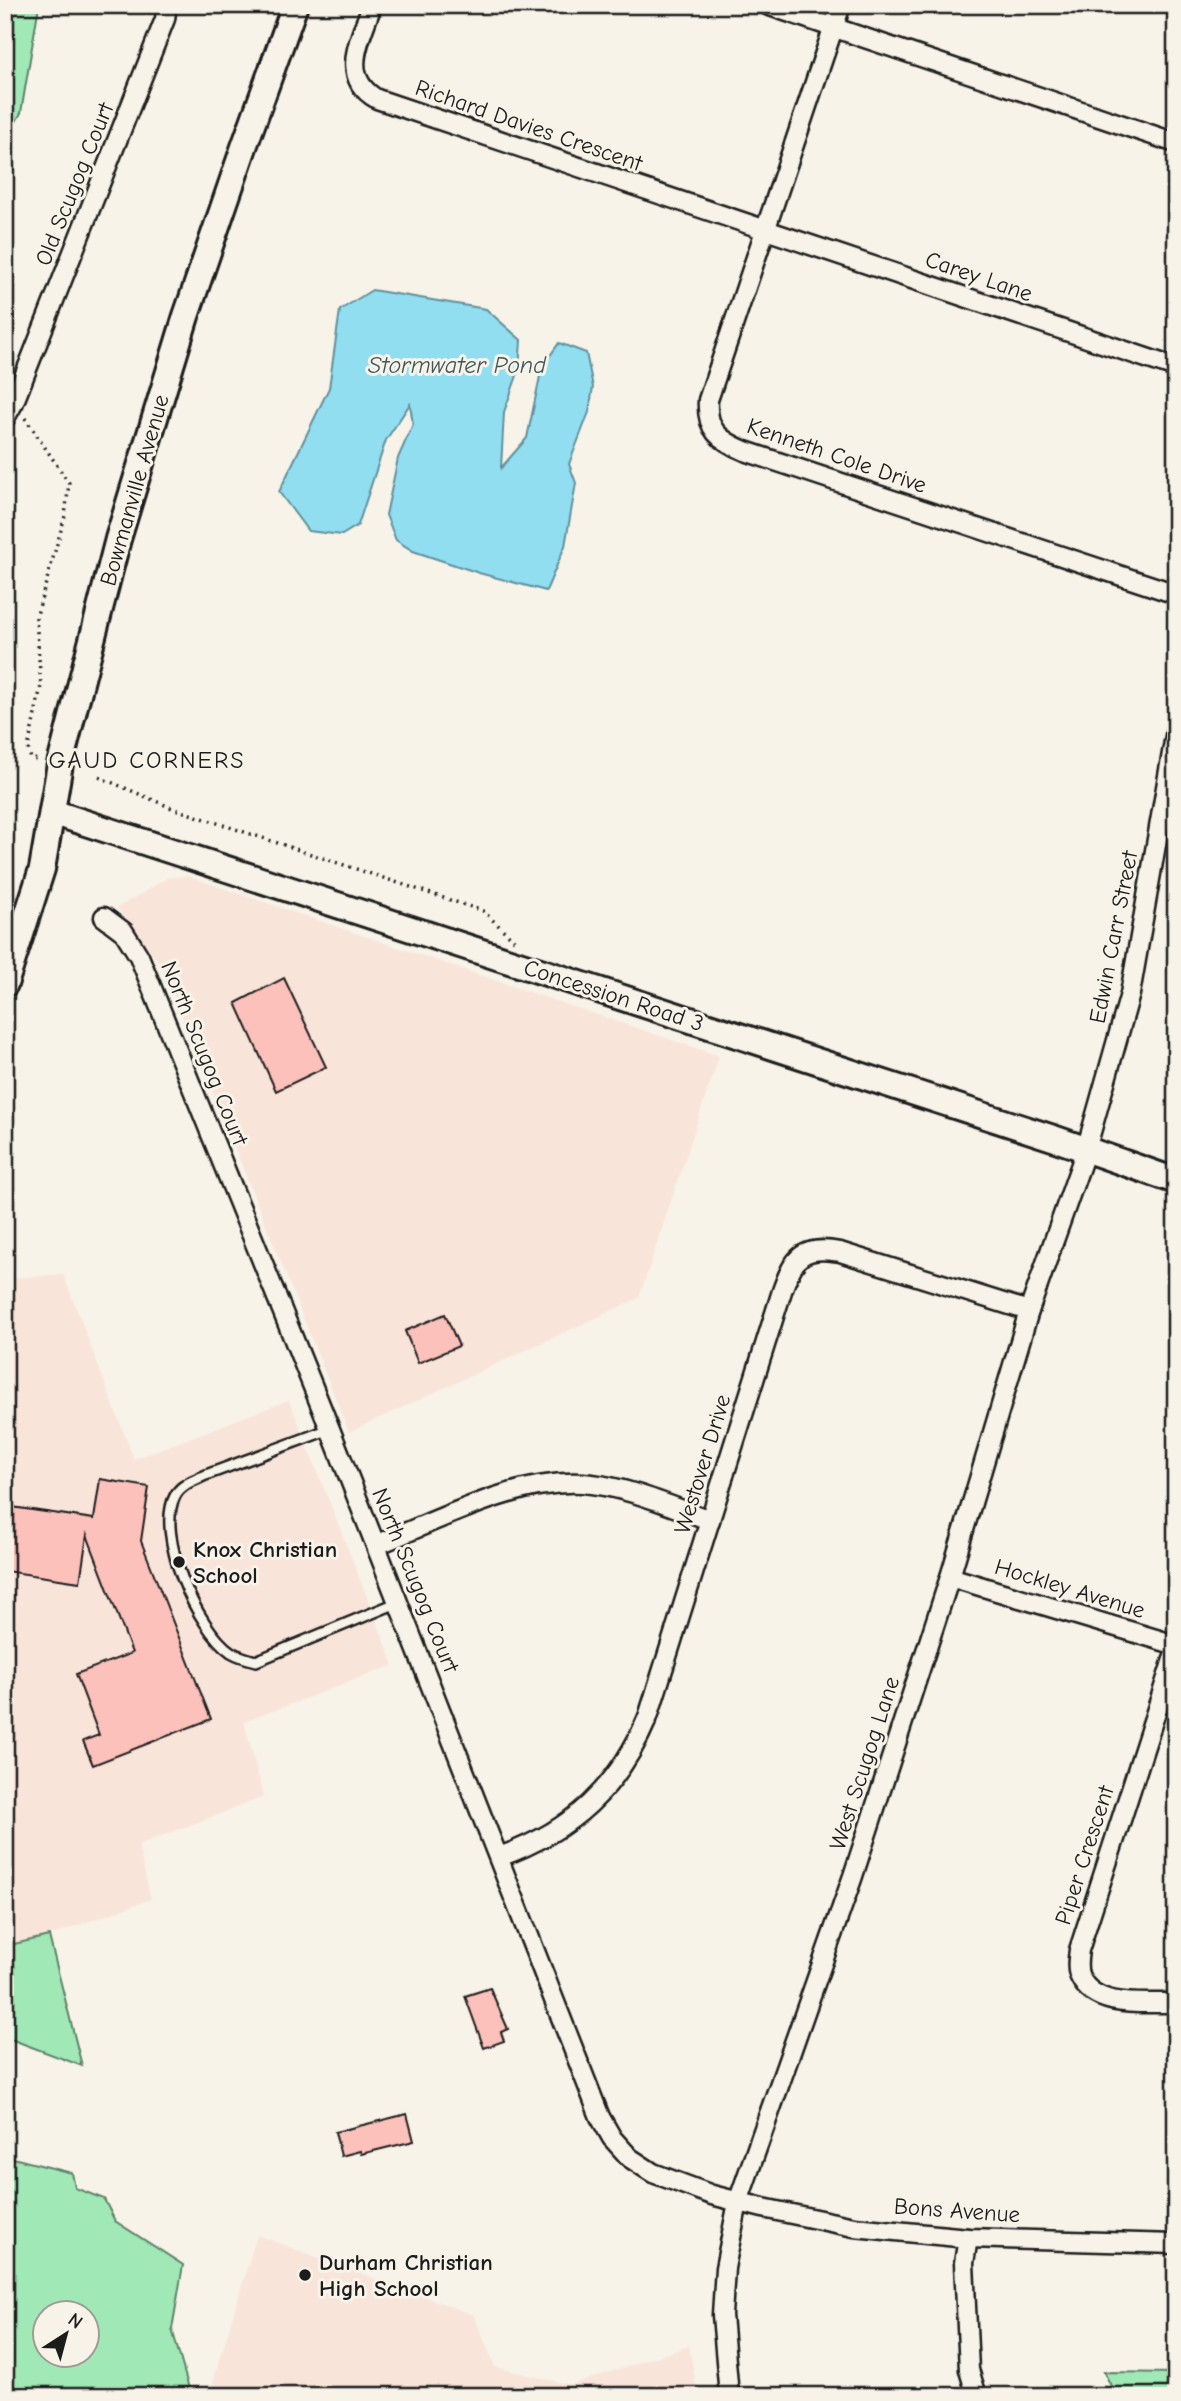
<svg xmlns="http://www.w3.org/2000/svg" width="1181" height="2401" font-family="'Comic Neue',sans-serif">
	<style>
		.built { fill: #f9e4da }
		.green { fill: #a0e8b6; stroke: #5e8269; stroke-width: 2; fill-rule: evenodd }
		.water { fill: #91def1; stroke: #62909c; stroke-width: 2 }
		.building { fill: #fdc1bb; stroke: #1c1c1c; stroke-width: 2 }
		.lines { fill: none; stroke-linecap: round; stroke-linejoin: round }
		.lane-casing { stroke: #1c1c1c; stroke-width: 14 }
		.street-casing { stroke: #1c1c1c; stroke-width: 23 }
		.secondary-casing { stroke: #1c1c1c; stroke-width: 30 }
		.path { stroke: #1c1c1c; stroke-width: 3.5; stroke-dasharray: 2 5; stroke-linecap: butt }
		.lane { stroke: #f7f3e8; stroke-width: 9 }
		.street { stroke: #f7f3e8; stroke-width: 18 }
		.secondary { stroke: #f7f3e8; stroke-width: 24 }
		.poi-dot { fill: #1c1c1c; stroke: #f7f3e8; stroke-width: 2.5 }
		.labels { text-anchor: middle; stroke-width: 6; stroke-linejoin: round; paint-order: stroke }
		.street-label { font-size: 23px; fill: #1c1c1c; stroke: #f7f3e8 }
		.poi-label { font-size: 23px; font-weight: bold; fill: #1c1c1c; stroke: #f7f3e8; text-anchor: start }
		.water-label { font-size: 24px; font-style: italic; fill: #3f565c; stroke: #f7f3e8 }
		.neighbourhood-label { font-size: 24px; letter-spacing: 2px; fill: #1c1c1c; stroke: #f7f3e8 }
	</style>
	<rect width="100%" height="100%" fill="#f7f3e8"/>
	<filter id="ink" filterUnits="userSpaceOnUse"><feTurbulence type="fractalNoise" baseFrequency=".0143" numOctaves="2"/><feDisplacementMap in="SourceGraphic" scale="14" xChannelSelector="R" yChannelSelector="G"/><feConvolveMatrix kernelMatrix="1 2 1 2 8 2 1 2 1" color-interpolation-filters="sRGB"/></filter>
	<g filter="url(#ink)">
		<g class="built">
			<path d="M187,876L719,1056L639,1298L349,1432L162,966L117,908L167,878Z"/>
			<path d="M63,1274L134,1459L289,1400L394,1665L244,1722L264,1797L138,1845L151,1899L49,1936L5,1946V1279Z"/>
			<path d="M257,2235L474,2315L495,2367L571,2385L689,2346L698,2396H209Z"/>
		</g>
		<g class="green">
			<path d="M5,5H39L21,113L5,140Z"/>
			<path d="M49,1936L82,2066L5,2037V1946Z"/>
			<path d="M5,2156L72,2173L75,2188L104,2199L115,2221L183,2265L172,2329L191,2396H5ZM46,2314H88V2356H46Z"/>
			<path d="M1104,2372L1176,2373V2396H1116Z"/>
		</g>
		<path class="water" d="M372,290L486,309L521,340L519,370L504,412L501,468L527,438L542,367L559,343L586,353L593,387L589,412L569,464L576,483L565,546L546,591L479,573L413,551L396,540L386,515L398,458L413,424L410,404L386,440L358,525L342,535L308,531L279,492L329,388L340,310Z"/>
		<g class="building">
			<path d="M284,978L326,1067L276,1091L236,1003Z"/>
			<path d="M445,1314L459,1346L418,1363L405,1331Z"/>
			<path d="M100,1479L149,1487L141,1541L211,1719L93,1765L83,1741L99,1735L76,1674L132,1653L87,1535L80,1582L5,1571V1506L94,1519Z"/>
			<path d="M490,1988L508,2029L501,2032L504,2041L484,2048L465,1996Z"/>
			<path d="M407,2114L414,2141L361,2154L360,2151L341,2156L335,2132Z"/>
		</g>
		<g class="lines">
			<g class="lane-casing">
				<path id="lane" d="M330,1429L206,1475C195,1480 181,1484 175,1496C155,1534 197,1629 231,1652C238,1656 248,1659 256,1661L399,1602"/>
			</g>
			<g class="street-casing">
				<g id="street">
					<path d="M372,5C361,38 338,77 377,99L1176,368"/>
					<path d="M767,5L1176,143"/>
					<path d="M841,5L708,400C706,430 719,440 745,451L1176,594"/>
					<path d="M5,418L14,402L165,19L167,5"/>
					<path d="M104,917L124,932L139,956L330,1429L600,2117L612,2138L630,2158L653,2173L712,2195L763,2208L854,2227L968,2238L1176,2244"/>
					<path d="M376,1545C440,1520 522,1475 592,1484C633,1489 672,1507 710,1520"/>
					<path d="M950,1577L1176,1645"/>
					<path d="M1176,1650L1079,1950C1078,1958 1076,1969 1080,1977C1095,2010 1147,2002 1176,2003"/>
					<path d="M499,1857C572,1831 618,1788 648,1717L782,1291C794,1257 802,1245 840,1252L1029,1311"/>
					<path d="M968,2238L964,2263L969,2370L977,2396"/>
					<path d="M729,2396L722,2315L725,2268L738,2202L853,1876L950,1577L1029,1311L1086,1150L1130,994L1176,730"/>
				</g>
			</g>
			<g class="secondary-casing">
				<g id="secondary">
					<path d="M52,812L1056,1139L1176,1181"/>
					<path d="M5,984L42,869L60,764L118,539L186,316L244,147L295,5"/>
				</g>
			</g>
			<g class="path">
				<path d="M25,418L69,483L65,516L36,618L41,686L28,748L31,759L41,760"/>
				<path d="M99,777L172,808L483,911L514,940"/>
			</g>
			<use href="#lane" class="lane"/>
			<use href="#street" class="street"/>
			<use href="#secondary" class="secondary"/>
		</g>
	</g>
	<g class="poi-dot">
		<circle cx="179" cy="1562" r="7"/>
		<circle cx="305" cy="2275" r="7"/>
	</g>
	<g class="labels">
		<g class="street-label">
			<text transform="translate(529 125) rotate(19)" y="8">Richard Davies Crescent</text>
			<text transform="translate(74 184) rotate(-68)" y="8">Old Scugog Court</text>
			<text transform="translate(979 276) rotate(19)" y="8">Carey Lane</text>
			<text transform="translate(837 455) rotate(19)" y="8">Kenneth Cole Drive</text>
			<text transform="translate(134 490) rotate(-74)" y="8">Bowmanville Avenue</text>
			<text transform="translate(1113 937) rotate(-79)" y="8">Edwin Carr Street</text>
			<text transform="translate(614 995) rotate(18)" y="8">Concession Road 3</text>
			<text transform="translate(205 1053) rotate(68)" y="8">North Scugog Court</text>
			<text transform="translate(702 1464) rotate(-73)" y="8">Westover Drive</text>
			<text transform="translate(416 1580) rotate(68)" y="8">North Scugog Court</text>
			<text transform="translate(1070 1588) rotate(17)" y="8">Hockley Avenue</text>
			<text transform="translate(864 1763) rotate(-72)" y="8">West Scugog Lane</text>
			<text transform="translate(1084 1855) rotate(-72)" y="8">Piper Crescent</text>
			<text transform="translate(957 2210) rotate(4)" y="8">Bons Avenue</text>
		</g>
		<g class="poi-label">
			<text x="193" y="1557">Knox Christian<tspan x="193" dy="26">School</tspan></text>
			<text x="319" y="2270">Durham Christian<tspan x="319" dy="26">High School</tspan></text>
		</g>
		<g class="water-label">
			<text x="457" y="373">Stormwater Pond</text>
		</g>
		<g class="neighbourhood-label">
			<text x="147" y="768">GAUD CORNERS</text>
		</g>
	</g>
	<rect width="1181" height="2401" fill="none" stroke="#f7f3e8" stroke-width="28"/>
	<rect x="14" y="14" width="1153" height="2373" fill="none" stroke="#1c1c1c" stroke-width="2.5" filter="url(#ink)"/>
	<g transform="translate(66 2334) rotate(36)"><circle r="33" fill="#f7f3e8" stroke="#9f9d96" stroke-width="2"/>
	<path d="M0-5L12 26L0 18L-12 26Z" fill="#1c1c1c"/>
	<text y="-10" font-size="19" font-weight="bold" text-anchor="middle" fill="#1c1c1c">N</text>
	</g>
</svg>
